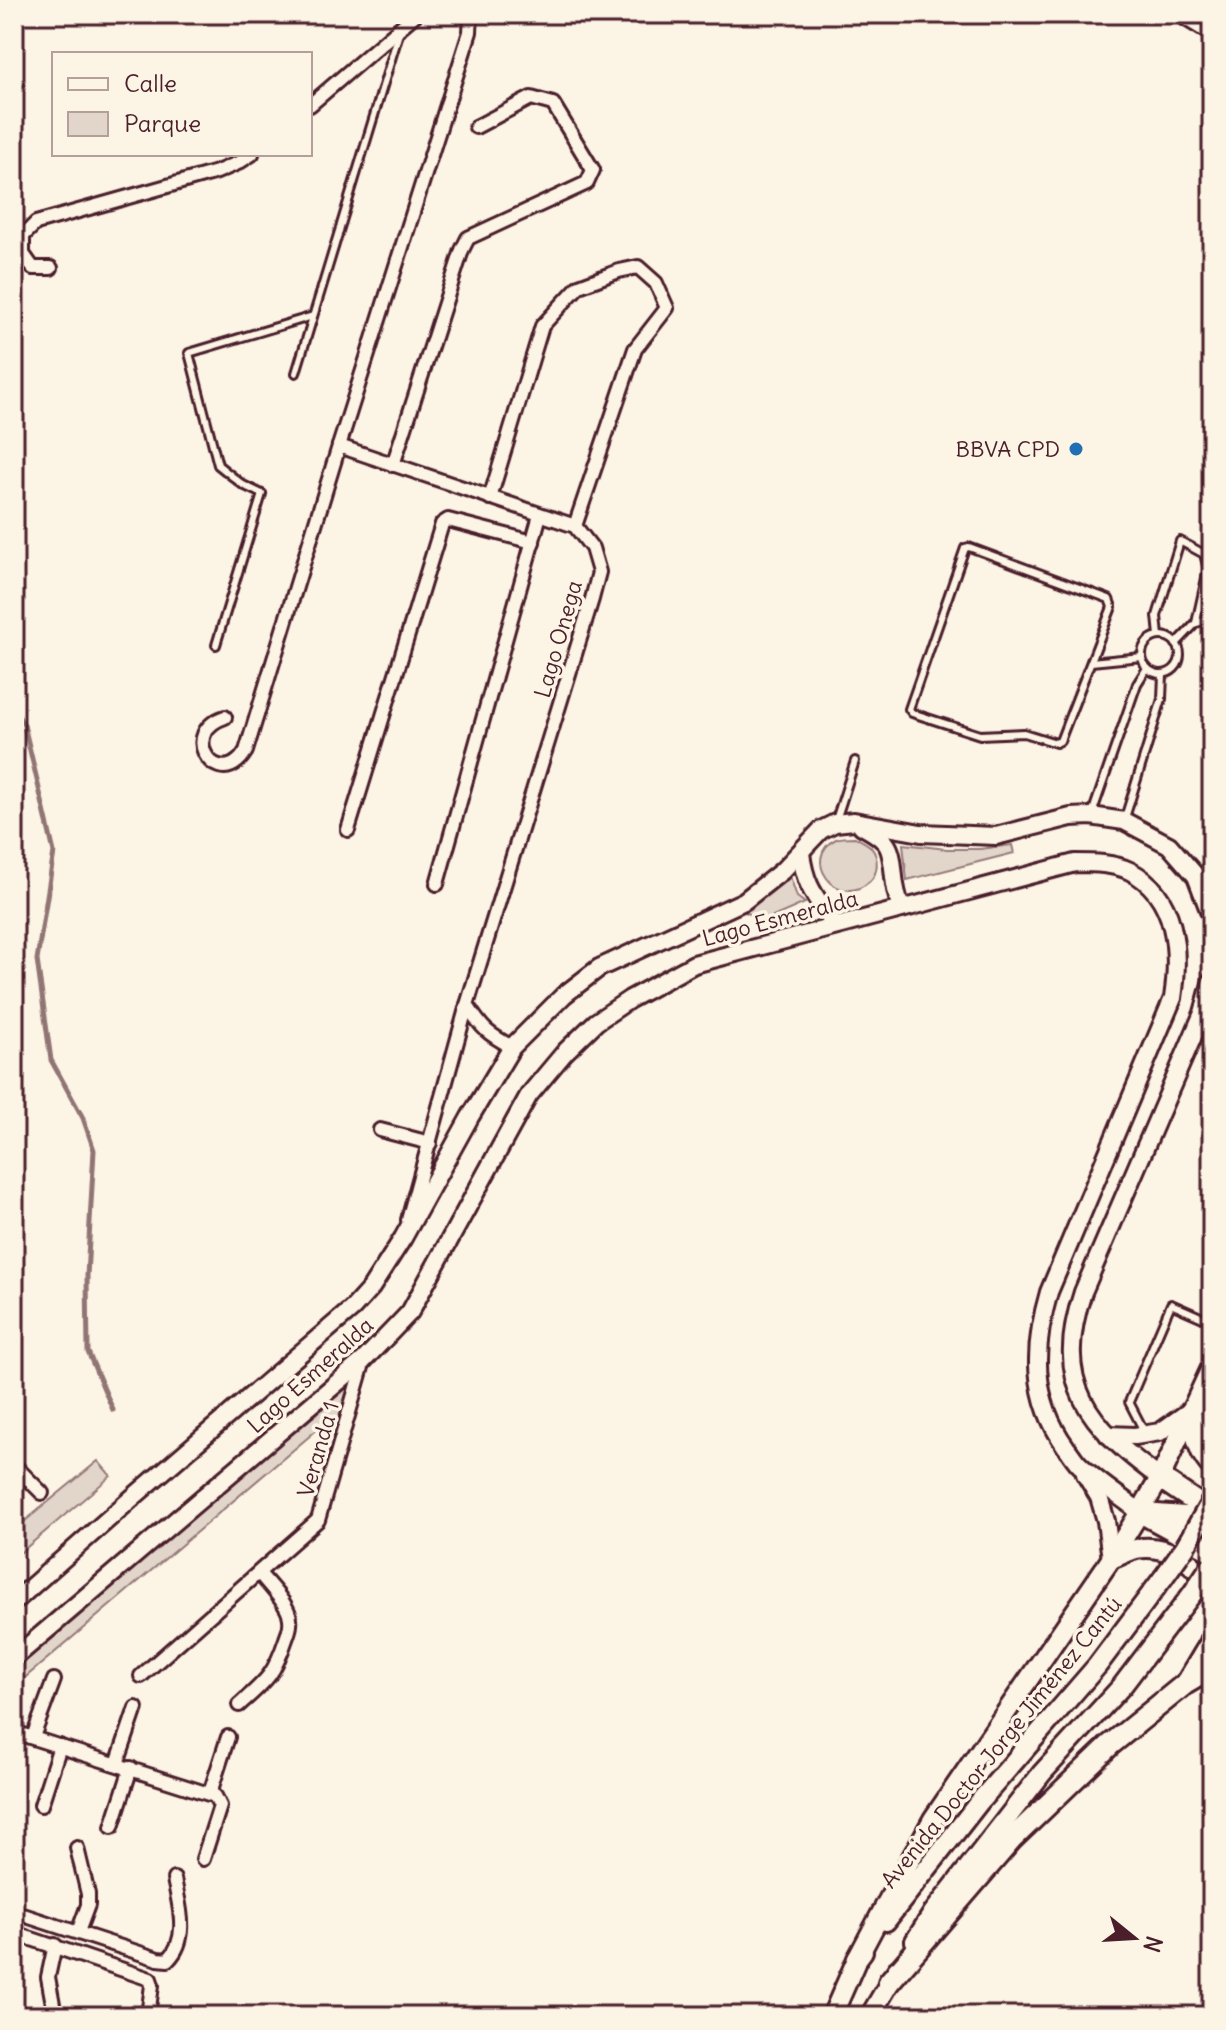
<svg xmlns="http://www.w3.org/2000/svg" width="1226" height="2030" font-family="Delius,sans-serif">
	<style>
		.green { fill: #e2d5ca; stroke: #967a7a; stroke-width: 2 }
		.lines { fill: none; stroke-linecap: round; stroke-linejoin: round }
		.stream { stroke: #917474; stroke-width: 5 }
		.service-casing { stroke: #4a1f2b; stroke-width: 12 }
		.minor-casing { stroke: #4a1f2b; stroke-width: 18 }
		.tertiary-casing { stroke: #4a1f2b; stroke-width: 22 }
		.secondary-casing { stroke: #4a1f2b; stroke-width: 24 }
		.primary-casing { stroke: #4a1f2b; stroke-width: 26 }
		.motorway-casing { stroke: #4a1f2b; stroke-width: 30 }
		.service { stroke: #fcf5e5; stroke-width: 6 }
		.minor { stroke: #fcf5e5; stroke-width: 12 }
		.tertiary { stroke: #fcf5e5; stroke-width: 16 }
		.secondary { stroke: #fcf5e5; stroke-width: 18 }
		.primary { stroke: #fcf5e5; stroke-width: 20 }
		.motorway { stroke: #fcf5e5; stroke-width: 24 }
		.secondary-bridge-casing { stroke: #4a1f2b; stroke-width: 24; stroke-linecap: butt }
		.secondary-bridge { stroke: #fcf5e5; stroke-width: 18 }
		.poi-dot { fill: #1f6fb2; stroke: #fcf5e5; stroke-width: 3 }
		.labels { text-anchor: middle; stroke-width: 7; stroke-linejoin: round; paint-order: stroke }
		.poi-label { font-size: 22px; fill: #4a1f2b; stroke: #fcf5e5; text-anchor: end }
		.street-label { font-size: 22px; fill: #4a1f2b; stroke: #fcf5e5 }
	</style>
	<rect width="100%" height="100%" fill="#fcf5e5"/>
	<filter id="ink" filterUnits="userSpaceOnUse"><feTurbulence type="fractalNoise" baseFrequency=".0125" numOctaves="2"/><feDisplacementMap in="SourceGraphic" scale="16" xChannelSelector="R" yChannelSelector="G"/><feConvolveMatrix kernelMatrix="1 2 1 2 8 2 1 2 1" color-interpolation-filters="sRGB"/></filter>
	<g filter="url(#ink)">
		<g class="green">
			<path d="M855,837C860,840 867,843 871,847C879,857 879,873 869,882C836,910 800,857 836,839C841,837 849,837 855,837Z"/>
			<path d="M903,844L947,849H980L1012,845L1014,853L907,880Z"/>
			<path d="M790,876L797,897L805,903L764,921L743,911Z"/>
			<path d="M364,1360L345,1427L325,1423L14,1687V1658Z"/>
			<path d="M98,1461L111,1476L14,1558V1530Z"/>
		</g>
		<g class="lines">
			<path class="stream" d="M14,709L24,725L54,852L37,960L51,1060L83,1118L94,1150L87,1276L88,1352L113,1410"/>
			<g class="service-casing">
				<g id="service">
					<path d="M296,373L400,30"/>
					<path d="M969,547L1109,599L1112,607L1060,741L1056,743L1024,733L980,735L912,713L909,709L965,548Z"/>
					<path d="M1159,636L1157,616L1180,541L1204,554L1208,569L1196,623"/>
					<circle cx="1161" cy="655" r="19"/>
					<path d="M1176,644L1196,623L1212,619"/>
					<path d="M216,645L262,494L243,485L218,465L189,353L313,316"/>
					<path d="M1091,662L1142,657"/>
					<path d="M1092,814L1137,684L1147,668"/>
					<path d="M836,820L855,761"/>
					<path d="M1124,821L1162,699L1163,674"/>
					<path d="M1144,1431L1129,1402L1171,1304L1212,1322"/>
				</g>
			</g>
			<g class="minor-casing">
				<g id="minor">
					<path d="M310,105L416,14"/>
					<path d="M51,268H33L23,254V236L36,223L217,172L238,163L252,154"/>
					<path d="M339,446L575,526L592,548L599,572L592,599L467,1005L408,1220"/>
					<path d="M393,465L462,250L468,238L587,183L593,170L553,104L531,98L476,127"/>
					<path d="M490,498L542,326L579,286L619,271L638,267L656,283L667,308L635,349L575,526"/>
					<path d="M225,717C180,732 212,784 238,761C242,758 244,754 246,751L339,446L470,32L471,14"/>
					<path d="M348,830L442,524L448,520L533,542"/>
					<path d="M437,884L540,515"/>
					<path d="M467,1005C482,1029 488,1034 512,1047"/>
					<path d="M380,1130L430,1143"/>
					<path d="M14,1465L42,1493"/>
					<path d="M141,1676L318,1520L364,1360"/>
					<path d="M239,1705C267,1680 274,1675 286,1639C289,1631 292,1623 289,1614C285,1601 268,1584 259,1573"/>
					<path d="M14,1732L215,1796L220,1806L203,1859"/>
					<path d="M33,1737L54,1680"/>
					<path d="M117,1764L136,1708"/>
					<path d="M210,1793L228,1737"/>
					<path d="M41,1805L60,1746"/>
					<path d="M112,1827L131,1768"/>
					<path d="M77,1848L88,1894V1905L78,1932"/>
					<path d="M14,1912L158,1959L168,1960C190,1938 179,1905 174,1879"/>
					<path d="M14,1933L150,1979L152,1985L148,2016"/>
					<path d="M55,2015L48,1977L55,1945"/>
				</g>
			</g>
			<g class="tertiary-casing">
				<g id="tertiary">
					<path d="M862,826C890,841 891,846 894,877C895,888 898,899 901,909"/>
					<path d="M801,853C805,888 817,898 835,926"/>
					<path d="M1108,1435L1135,1436L1160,1432L1191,1410"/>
					<path d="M1085,1474L1099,1497L1106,1521L1111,1559"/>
					<path d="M1160,1478C1088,1425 1052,1384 1083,1292L1203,1013L1212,980"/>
					<path d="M14,1602L131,1499L353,1308L371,1288L403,1238L470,1117L512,1047L564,995L599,968L744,901L782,871L821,830L835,823L854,821L921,833L996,836L1071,817L1091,816L1124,821L1169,845L1196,876L1212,918"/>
					<path d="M14,1658L364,1360L410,1312L529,1095L565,1052L596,1022L630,999L694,964L1075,863C1093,863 1114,863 1130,871C1177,895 1180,952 1173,998L1049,1292C1033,1347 1031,1398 1066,1447C1071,1453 1075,1461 1081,1466C1099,1483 1121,1497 1140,1512"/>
				</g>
			</g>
			<g class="secondary-casing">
				<g id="secondary">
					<path d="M1191,1410C1195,1430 1196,1453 1212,1467"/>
					<path d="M1143,1513L1212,1518"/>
					<path d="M1111,1559C1119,1556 1128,1551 1136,1549C1166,1543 1197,1563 1212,1588"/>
					<path d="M1185,1684L1210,1642L1212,1633"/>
					<path d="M886,1921L980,1801L1097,1666L1163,1578"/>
					<path d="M915,1941L933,1913L1042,1773L1122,1686L1192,1594"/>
					<path d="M857,1959L893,1891L933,1819L1111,1559L1140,1512L1160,1478L1212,1366"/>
					<path d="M832,2016L857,1959L863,1951"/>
					<path d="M870,2016L897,1970"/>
				</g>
			</g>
			<g class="primary-casing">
				<g id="primary">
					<path d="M1160,1478L1212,1513"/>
					<path d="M1140,1512L1212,1551"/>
					<path d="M889,1982L1012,1839L1110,1745L1185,1684L1212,1668"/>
				</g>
			</g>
			<g class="motorway-casing">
				<path id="motorway" d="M1189,14L1212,28"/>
			</g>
			<use href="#service" class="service"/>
			<use href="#minor" class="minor"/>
			<use href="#tertiary" class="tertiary"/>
			<use href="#secondary" class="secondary"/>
			<use href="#primary" class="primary"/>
			<use href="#motorway" class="motorway"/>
			<g class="secondary-bridge-casing">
				<g id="secondary-bridge">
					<path d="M1163,1578L1185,1547L1212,1500"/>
					<path d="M1192,1594L1212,1564"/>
				</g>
			</g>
			<use href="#secondary-bridge" class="secondary-bridge"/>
		</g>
	</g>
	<circle class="poi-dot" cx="1076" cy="449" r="8"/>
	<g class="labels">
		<g class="poi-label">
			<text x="1060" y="457">BBVA CPD</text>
		</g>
		<g class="street-label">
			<text transform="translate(558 639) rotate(-74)" y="8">Lago Onega</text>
			<text transform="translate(780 918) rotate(-15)" y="8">Lago Esmeralda</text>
			<text transform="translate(310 1375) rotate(-42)" y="8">Lago Esmeralda</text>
			<text transform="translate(318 1449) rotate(-74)" y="8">Veranda 1</text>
			<text transform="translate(1001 1742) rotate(-51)" y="8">Avenida Doctor Jorge Jiménez Cantú</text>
		</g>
	</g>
	<rect width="1226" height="2030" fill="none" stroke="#fcf5e5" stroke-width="48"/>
	<rect x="24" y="24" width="1178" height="1982" fill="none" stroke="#4a1f2b" stroke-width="3" filter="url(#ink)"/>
	<rect x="52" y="52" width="260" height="104" fill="#fcf5e5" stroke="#b59f9b" stroke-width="2"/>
	<rect x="68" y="78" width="40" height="12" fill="#fcf5e5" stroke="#b59f9b" stroke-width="2"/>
	<text x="124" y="92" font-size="24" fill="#4a1f2b">Calle</text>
	<rect x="68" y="112" width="40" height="24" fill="#e2d5ca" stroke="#b59f9b" stroke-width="2"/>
	<text x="124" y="132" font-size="24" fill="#4a1f2b">Parque</text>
	<g transform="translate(1134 1938) rotate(108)" stroke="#fcf5e5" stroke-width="6" paint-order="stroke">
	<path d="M0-6L14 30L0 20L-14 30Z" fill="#4a1f2b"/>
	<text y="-12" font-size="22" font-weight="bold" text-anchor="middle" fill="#4a1f2b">N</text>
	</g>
</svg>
